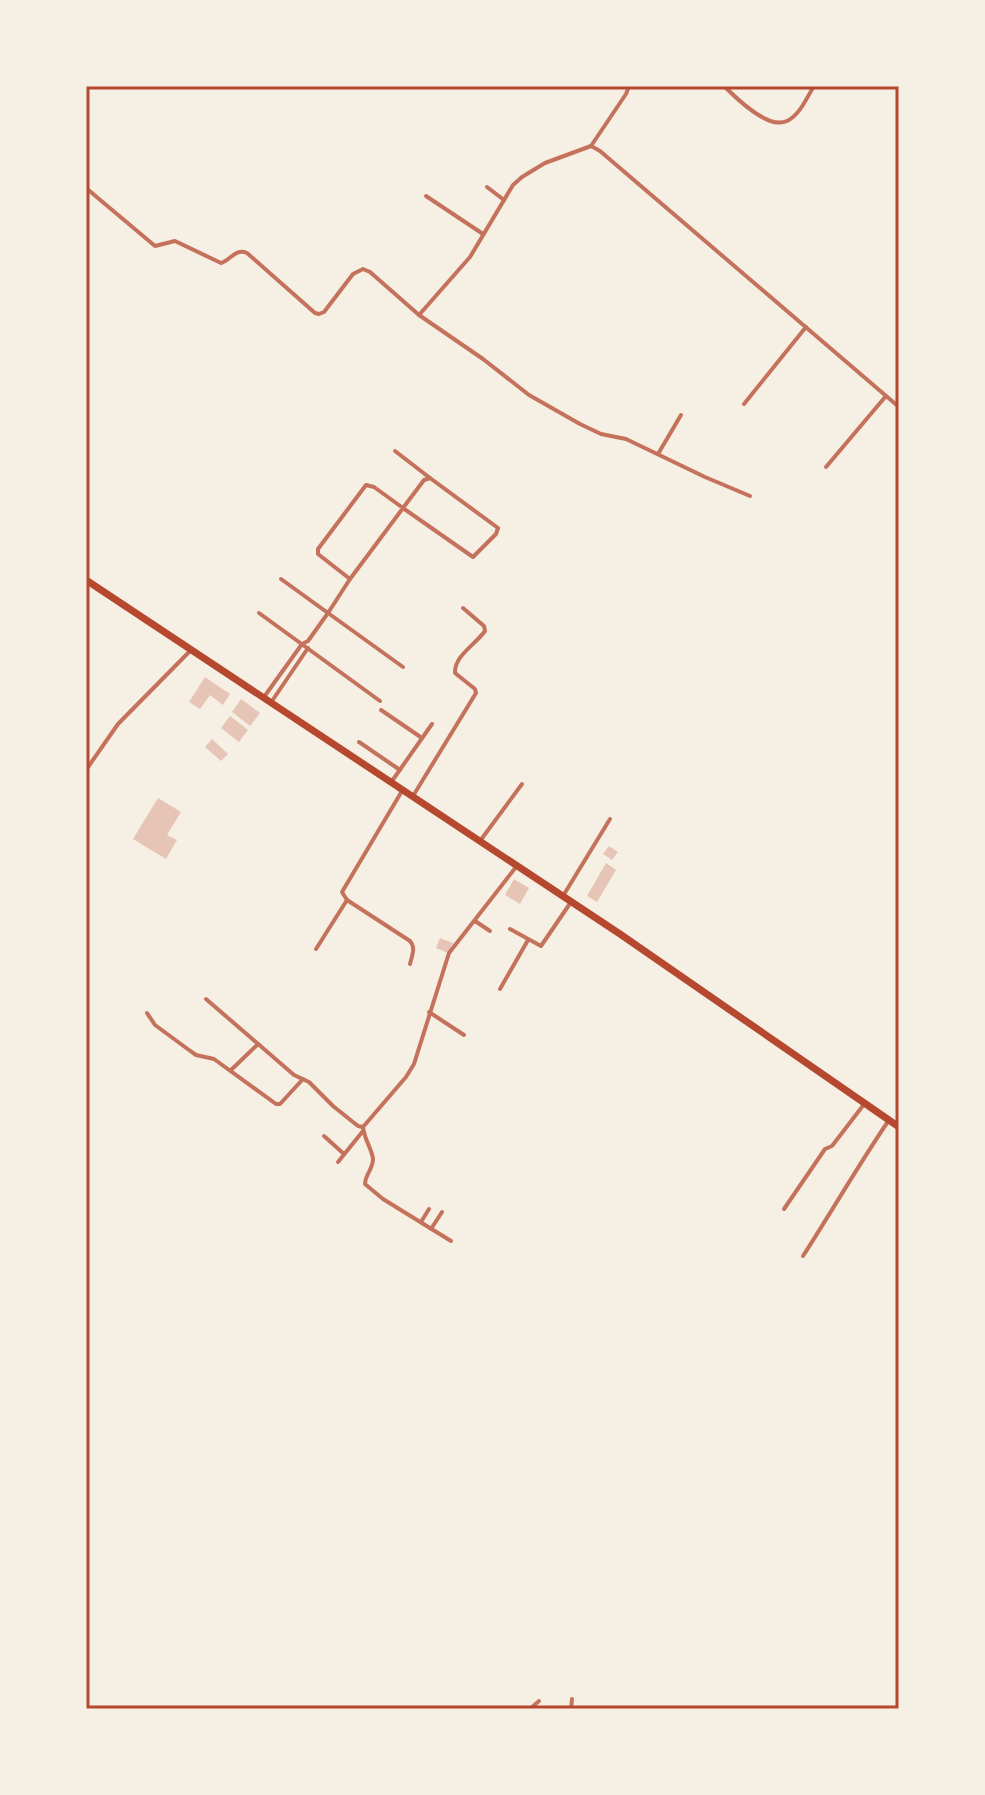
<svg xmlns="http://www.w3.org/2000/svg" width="985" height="1795" font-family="'PT Serif',serif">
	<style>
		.building { fill: #e6c5b7 }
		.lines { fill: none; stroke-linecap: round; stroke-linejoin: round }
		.minor { stroke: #c5725c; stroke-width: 4 }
		.primary { stroke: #b5482f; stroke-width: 7 }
		.neatline { fill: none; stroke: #b5482f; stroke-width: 3 }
	</style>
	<rect width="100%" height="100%" fill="#f6efe4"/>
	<g class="building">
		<path d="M205,677L230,694L223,705L210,695L200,709L189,702Z"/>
		<path d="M241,699L260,713L250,726L232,712Z"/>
		<path d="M230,716L248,730L239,742L221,728Z"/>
		<path d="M212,739L228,754L221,761L205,747Z"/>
		<path d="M158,798L181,812L167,835L177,840L166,859L133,839Z"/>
		<path d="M609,846L618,852L612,860L603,854Z"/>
		<path d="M606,863L616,870L597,902L587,896Z"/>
		<path d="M514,879L529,888L520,904L505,895Z"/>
		<path d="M440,938L453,943L448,953L436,948Z"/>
	</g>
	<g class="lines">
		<g class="minor">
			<path d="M724,86C736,98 768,130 787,121C800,115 807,97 814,86"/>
			<path d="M591,146L600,151L899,407"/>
			<path d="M487,187L504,200"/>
			<path d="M86,188L155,246L175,241L221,263C231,260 235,248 247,253L315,313L319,314L324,312L353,274L363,269L370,272L419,315L470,257L513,185L522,177L545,163L591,146L626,94L629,86"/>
			<path d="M426,196L483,234"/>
			<path d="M419,315L483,359L529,395L580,424L601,434L626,439L705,477L750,496"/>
			<path d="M744,404L806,327"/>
			<path d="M395,451L430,478"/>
			<path d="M658,454L681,415"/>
			<path d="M826,467L886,396"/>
			<path d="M281,579L328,613L350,579L318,554V549L366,485L374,487L403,508L424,480L430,478L498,528L496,534L473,557L403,508L350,579"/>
			<path d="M259,613L380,701"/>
			<path d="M264,697L302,644L308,641L328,613L403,667"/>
			<path d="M272,701L308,648"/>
			<path d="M381,710L422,738"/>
			<path d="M359,742L400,770"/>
			<path d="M86,770L118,724L190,651"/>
			<path d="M392,781L432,724"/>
			<path d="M402,791L342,892L347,900L410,941C416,948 412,955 410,964"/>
			<path d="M413,796L476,693L475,689L455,673C454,656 476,644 485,631L484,626L463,608"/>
			<path d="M480,841L522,784"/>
			<path d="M563,896L610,819"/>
			<path d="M475,921L490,931"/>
			<path d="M510,929L541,946L571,902"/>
			<path d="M316,949L347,900"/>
			<path d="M500,989L528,940"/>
			<path d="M206,999L294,1075L309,1082L333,1106L358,1126L363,1127"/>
			<path d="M429,1012L464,1035"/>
			<path d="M147,1013L155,1025L189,1050L196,1055L214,1059L276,1104H280L303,1079"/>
			<path d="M231,1070L258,1044"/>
			<path d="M324,1136L344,1154"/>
			<path d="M338,1162L363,1131"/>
			<path d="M784,1209L825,1149L832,1146L865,1103"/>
			<path d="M421,1222L429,1209"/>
			<path d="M431,1229L442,1212"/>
			<path d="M451,1241L383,1199L365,1184C365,1175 373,1169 373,1159C372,1149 364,1139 363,1127L406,1077L414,1064L449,953L516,867"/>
			<path d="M803,1256C832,1211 859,1164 889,1120"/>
			<path d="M363,1709H383"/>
			<path d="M530,1709L539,1701"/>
			<path d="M571,1709L572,1699"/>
		</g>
		<path class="primary" d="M86,580L620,934L899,1127"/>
	</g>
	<rect width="985" height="1795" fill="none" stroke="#f6efe4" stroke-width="176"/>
	<rect x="88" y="88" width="809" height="1619" class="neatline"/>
</svg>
